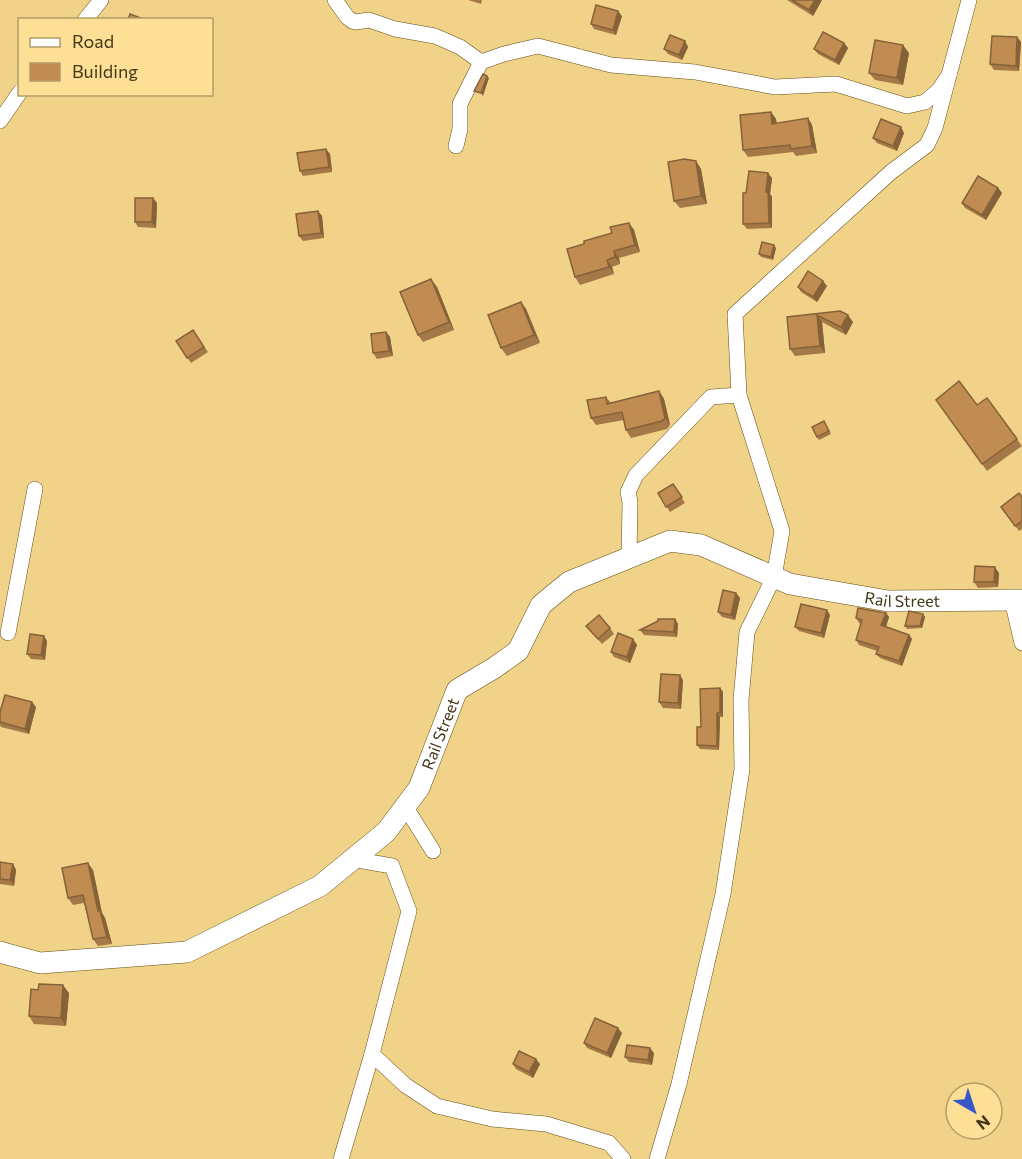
<svg xmlns="http://www.w3.org/2000/svg" width="1022" height="1159" font-family="Commissioner,sans-serif">
	<style>
		.lines { fill: none; stroke-linecap: round; stroke-linejoin: round }
		.street-casing { stroke: #644e15; stroke-width: 16 }
		.secondary-casing { stroke: #644e15; stroke-width: 22 }
		.street { stroke: #fff; stroke-width: 15 }
		.secondary { stroke: #fff; stroke-width: 21 }
		.wall { fill: #a57847 }
		.shaded-wall { fill: #866239 }
		.building { fill: #c08c52; stroke: #866239; stroke-width: 1.5 }
		.labels { text-anchor: middle; stroke-width: 6; stroke-linejoin: round; paint-order: stroke }
		.street-label { font-size: 16px; fill: #433719; stroke: #fedf96 }
	</style>
	<rect width="100%" height="100%" fill="#f1d289"/>
	<g class="lines">
		<g class="street-casing">
			<g id="street">
				<path d="M335,0L347,17L352,21L356,22L369,20L395,29L435,36L460,47L481,62"/>
				<path d="M85,20L101,0"/>
				<path d="M0,121L20,92"/>
				<path d="M456,146L460,129V104L481,62L504,54L538,46L611,65L695,72L775,87L836,84L907,106L925,102L939,90L949,75L969,0"/>
				<path d="M629,557L630,502L628,492L636,475L711,397L739,395"/>
				<path d="M1012,600L1022,643"/>
				<path d="M8,633L35,489"/>
				<path d="M405,806L433,851"/>
				<path d="M352,859L392,866L409,911L372,1054L405,1085L437,1106L492,1119L546,1124L609,1143L623,1159"/>
				<path d="M341,1159L372,1054"/>
				<path d="M657,1159L679,1084L723,894L742,769L741,700L747,632L774,577L782,531L739,395L735,314L891,172L927,145L935,128L949,75"/>
			</g>
		</g>
		<g class="secondary-casing">
			<g id="secondary">
				<path id="s1" d="M0,952L40,963L187,952L320,886L386,832L419,788L457,690L494,668L518,651L541,605L569,582L670,541L701,545L790,584L888,601L1022,600"/>
			</g>
		</g>
		<use href="#street" class="street"/>
		<use href="#secondary" class="secondary"/>
	</g>
	<g class="wall">
		<path d="M468,0H482L481,4Z"/>
		<path d="M787,0H822L813,16Z"/>
		<path d="M622,16L616,35L594,29L591,24Z"/>
		<path d="M1017,37L1021,42L1019,71L994,70L990,64Z"/>
		<path d="M685,41L688,47L682,60L668,54L664,49Z"/>
		<path d="M844,43L848,48L839,65L818,54L814,49Z"/>
		<path d="M909,53L903,85L875,80L869,73Z"/>
		<path d="M771,112L776,119L777,123L808,118L812,125L817,153L796,156L793,152L748,157L743,150Z"/>
		<path d="M904,133L897,151L877,143L873,138Z"/>
		<path d="M330,154L332,172L303,176L300,171Z"/>
		<path d="M696,161L701,169L707,204L680,208L674,201Z"/>
		<path d="M772,178L770,194L772,197V228L747,229L743,224L746,193Z"/>
		<path d="M998,188L1002,193L986,220L965,208L962,203Z"/>
		<path d="M153,198L157,203L156,228L138,227L135,222Z"/>
		<path d="M318,211L322,216L324,238L303,241L299,236Z"/>
		<path d="M629,223L634,230L640,252L619,258L620,264L612,267L614,274L580,285L575,277L584,244L612,233Z"/>
		<path d="M776,248L773,260L761,257L759,254Z"/>
		<path d="M827,286L817,302L801,292L798,287Z"/>
		<path d="M437,287L454,330L423,342L418,335Z"/>
		<path d="M521,302L526,309L540,343L507,356L501,348Z"/>
		<path d="M840,311L853,322L846,335L822,322L825,353L795,356L790,349L787,317Z"/>
		<path d="M193,330L208,352L191,363L176,341Z"/>
		<path d="M386,332L390,337L393,356L377,359L373,353Z"/>
		<path d="M659,391L664,399L670,425L667,429L631,438L626,430L624,420L596,425L591,418L606,397L611,403Z"/>
		<path d="M987,398L1022,446L987,471L936,400L977,405Z"/>
		<path d="M824,421L831,434L819,440L817,437Z"/>
		<path d="M673,484L685,503L670,512L658,493Z"/>
		<path d="M1022,497V529L1019,531L1001,507Z"/>
		<path d="M999,573L998,587L978,588L974,582Z"/>
		<path d="M736,593L740,598L735,620L722,617L718,612Z"/>
		<path d="M886,613L889,617L886,627L909,635L912,639L902,666L880,658L876,654L877,651L859,645L856,640L861,624L859,623L856,618Z"/>
		<path d="M923,614L925,617L922,628L907,629L905,626Z"/>
		<path d="M830,615L824,638L799,631L795,627Z"/>
		<path d="M675,619L678,624L677,637L644,635L640,630Z"/>
		<path d="M586,626L610,628L614,634L602,644Z"/>
		<path d="M633,639L637,645L630,663L614,657L611,652Z"/>
		<path d="M47,641L45,660L31,659L27,654Z"/>
		<path d="M683,680L681,709L663,708L659,702Z"/>
		<path d="M720,688L723,692V717H720L719,750L700,749L697,745L701,727Z"/>
		<path d="M36,707L29,734L1,727L0,725V712Z"/>
		<path d="M0,862L13,864L16,870L14,886L0,884Z"/>
		<path d="M93,870L102,913L105,918L112,944L98,946L93,939L84,903L73,905L68,898Z"/>
		<path d="M69,993L66,1026L34,1024L29,1016Z"/>
		<path d="M622,1033L611,1058L587,1048L584,1043Z"/>
		<path d="M654,1053L652,1065L629,1062L625,1057Z"/>
		<path d="M513,1064H540L533,1078L516,1069Z"/>
	</g>
	<g class="shaded-wall">
		<path d="M815,0H822L813,16L809,10Z"/>
		<path d="M618,11L622,16L616,35L613,30Z"/>
		<path d="M1017,37L1021,42L1019,71L1016,66Z"/>
		<path d="M685,41L688,47L682,60L679,55Z"/>
		<path d="M844,43L848,48L839,65L835,60Z"/>
		<path d="M903,45L909,53L903,85L897,78Z"/>
		<path d="M487,76L489,78L483,96L481,93Z"/>
		<path d="M771,112L776,119L777,131L772,124Z"/>
		<path d="M808,118L812,125L817,153L812,146Z"/>
		<path d="M901,127L904,133L897,151L893,146Z"/>
		<path d="M326,149L330,154L332,172L329,167Z"/>
		<path d="M696,161L701,169L707,204L701,196Z"/>
		<path d="M768,173L772,178L770,194L772,197V228L769,223L766,192Z"/>
		<path d="M998,188L1002,193L986,220L982,215Z"/>
		<path d="M153,198L157,203L156,228L152,222Z"/>
		<path d="M318,211L322,216L324,238L321,233Z"/>
		<path d="M629,223L634,230L640,252L635,245Z"/>
		<path d="M774,245L776,248L773,260L771,257Z"/>
		<path d="M614,251L619,258L620,264L615,257Z"/>
		<path d="M607,260L612,267L614,274L609,267Z"/>
		<path d="M431,279L437,287L454,330L449,322Z"/>
		<path d="M823,281L827,286L817,302L813,297Z"/>
		<path d="M521,302L526,309L540,343L534,335Z"/>
		<path d="M817,315L822,322L825,353L820,346Z"/>
		<path d="M848,315L853,322L846,335L841,327Z"/>
		<path d="M386,332L390,337L393,356L389,351Z"/>
		<path d="M659,391L664,399L670,425L665,418Z"/>
		<path d="M995,567L999,573L998,587L994,582Z"/>
		<path d="M736,593L740,598L735,620L731,615Z"/>
		<path d="M827,610L830,615L824,638L821,633Z"/>
		<path d="M886,613L889,617L885,630L881,625Z"/>
		<path d="M923,614L925,617L922,628L920,626Z"/>
		<path d="M675,619L678,624L677,637L674,632Z"/>
		<path d="M909,635L912,639L902,666L899,661Z"/>
		<path d="M44,636L47,641L45,660L41,655Z"/>
		<path d="M633,639L637,645L630,663L627,657Z"/>
		<path d="M680,675L683,680L681,709L678,703Z"/>
		<path d="M720,688L723,692V717L720,713Z"/>
		<path d="M32,702L36,707L29,734L25,729Z"/>
		<path d="M717,713L720,717L719,750L717,746Z"/>
		<path d="M88,863L93,870L102,913L105,918L112,944L107,937L98,911Z"/>
		<path d="M13,864L16,870L14,886L10,880Z"/>
		<path d="M63,985L69,993L66,1026L61,1018Z"/>
		<path d="M618,1028L622,1033L611,1058L607,1053Z"/>
		<path d="M650,1048L654,1053L652,1065L648,1060Z"/>
		<path d="M536,1059L540,1064L533,1078L529,1072Z"/>
	</g>
	<g class="building">
		<path d="M792,0H815L809,10Z"/>
		<path d="M596,5L618,11L613,30L591,24Z"/>
		<path d="M130,14L146,20H128Z"/>
		<path d="M823,32L844,43L835,60L814,49Z"/>
		<path d="M670,35L685,41L679,55L664,49Z"/>
		<path d="M992,36L1017,37L1016,66L990,64Z"/>
		<path d="M875,40L903,45L897,78L869,73Z"/>
		<path d="M483,74L487,76L481,93L474,91Z"/>
		<path d="M771,112L772,124L808,118L812,146L791,149L790,145L743,150L740,115Z"/>
		<path d="M881,119L901,127L893,146L873,138Z"/>
		<path d="M326,149L329,167L300,171L297,153Z"/>
		<path d="M684,159L696,161L701,196L674,201L668,162Z"/>
		<path d="M749,171L768,173L766,192H768L769,223L743,224V193H746Z"/>
		<path d="M978,176L998,188L982,215L962,203Z"/>
		<path d="M135,198H153L152,222H135Z"/>
		<path d="M318,211L321,233L299,236L296,214Z"/>
		<path d="M629,223L635,245L614,251L615,257L607,260L609,267L575,277L567,249L584,244V241L612,233L610,227Z"/>
		<path d="M762,242L774,245L771,257L759,254Z"/>
		<path d="M808,271L823,281L813,297L798,287Z"/>
		<path d="M431,279L449,322L418,335L400,292Z"/>
		<path d="M521,302L534,335L501,348L488,315Z"/>
		<path d="M840,311L848,315L841,327L817,315L820,346L790,349L787,317Z"/>
		<path d="M193,330L204,347L187,358L176,341Z"/>
		<path d="M386,332L389,351L373,353L371,334Z"/>
		<path d="M959,381L977,405L987,398L1017,439L982,464L936,400Z"/>
		<path d="M659,391L665,418L662,421L626,430L622,412L591,418L587,400L606,397L607,404Z"/>
		<path d="M824,421L829,431L817,437L812,427Z"/>
		<path d="M673,484L682,497L666,507L658,493Z"/>
		<path d="M1019,493L1022,497V521L1015,526L1001,507Z"/>
		<path d="M975,566L995,567L994,582H974Z"/>
		<path d="M723,590L736,593L731,615L718,612Z"/>
		<path d="M801,604L827,610L821,633L795,627Z"/>
		<path d="M858,608L886,613L881,625L909,635L899,661L876,654L879,647L856,640L862,620L856,618Z"/>
		<path d="M909,611L923,614L920,626H905Z"/>
		<path d="M599,615L610,628L598,639L586,626Z"/>
		<path d="M658,619H675L674,632L640,630L658,621Z"/>
		<path d="M618,633L633,639L627,657L611,652Z"/>
		<path d="M30,634L44,636L41,655L27,654Z"/>
		<path d="M661,674L680,675L678,703L659,702Z"/>
		<path d="M720,688V713H717V746L697,745V727H701L700,689Z"/>
		<path d="M5,695L32,702L25,729L0,722V712Z"/>
		<path d="M0,862L13,864L10,880L0,879Z"/>
		<path d="M88,863L98,911H100L107,937L93,939L83,895L68,898L62,868Z"/>
		<path d="M39,984L63,985L61,1018L29,1016L31,989L38,990Z"/>
		<path d="M595,1018L618,1028L607,1053L584,1043Z"/>
		<path d="M627,1045L650,1048L648,1060L625,1057Z"/>
		<path d="M519,1051L536,1059L529,1072L513,1064Z"/>
	</g>
	<g class="labels">
		<g class="street-label">
			<text dy="6" stroke="none"><textPath href="#s1" startOffset="1094">Rail Street</textPath></text>
			<text dy="6" stroke="none"><textPath href="#s1" startOffset="536">Rail Street</textPath></text>
		</g>
	</g>
	<rect x="18" y="18" width="195" height="78" fill="#fedf96" stroke="#b39c64" stroke-width="1.5"/>
	<rect x="30" y="38" width="30" height="9" fill="#ffffff" stroke="#b39c64" stroke-width="1.5"/>
	<text x="72" y="48" font-size="18" fill="#433719">Road</text>
	<rect x="30" y="63" width="30" height="18" fill="#c08c52" stroke="#b39c64" stroke-width="1.5"/>
	<text x="72" y="78" font-size="18" fill="#433719">Building</text>
	<g transform="translate(974 1111) rotate(141)"><circle r="28" fill="#fedf96" stroke="#b39c64" stroke-width="1.5"/>
	<path d="M0-4.5L10 22L0 15L-10 22Z" fill="#3757c8"/>
	<text y="-9" font-size="16" font-weight="bold" text-anchor="middle" fill="#433719">N</text>
	</g>
</svg>
